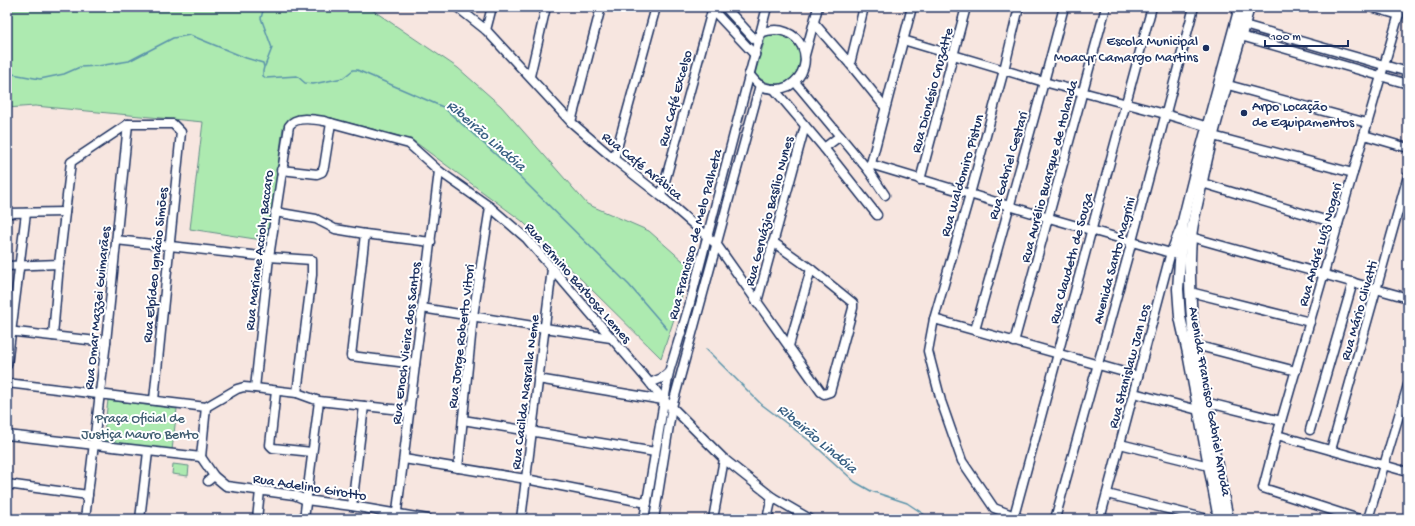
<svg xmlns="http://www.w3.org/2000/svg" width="1415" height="526" font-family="'Gochi Hand',sans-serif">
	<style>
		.green { fill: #adeab0; stroke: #648c87 }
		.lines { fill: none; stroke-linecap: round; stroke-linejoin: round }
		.stream { stroke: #5a93aa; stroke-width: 1.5 }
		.minor-casing { stroke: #1b2f5e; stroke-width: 11 }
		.major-casing { stroke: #1b2f5e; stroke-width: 13 }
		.minor { stroke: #fff; stroke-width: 8 }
		.major { stroke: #fff; stroke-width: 10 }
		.poi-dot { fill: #1b2f5e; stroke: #fff; stroke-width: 1.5 }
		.labels { text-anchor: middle; stroke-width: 4; stroke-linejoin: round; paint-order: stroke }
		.poi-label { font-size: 14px; fill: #1b2f5e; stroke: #fff; text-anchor: end }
		.street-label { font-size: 14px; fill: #1b2f5e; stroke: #fff }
		.park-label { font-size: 14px; fill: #405e72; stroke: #fff }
		.water-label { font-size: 15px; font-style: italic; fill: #3a6184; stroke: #fff }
	</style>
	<rect width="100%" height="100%" fill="#f7e6e0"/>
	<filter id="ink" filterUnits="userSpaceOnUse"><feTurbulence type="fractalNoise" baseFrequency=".025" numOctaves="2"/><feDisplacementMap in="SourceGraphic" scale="8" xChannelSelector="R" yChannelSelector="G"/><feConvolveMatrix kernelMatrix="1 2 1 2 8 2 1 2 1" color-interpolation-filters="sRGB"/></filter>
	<g filter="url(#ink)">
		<g class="green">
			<path d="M7,7H368L458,68L501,106L587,204L649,231L691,268L661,358L522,221L411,139L338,120L310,116L298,115L290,119L283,127L268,241L190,229L203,122L35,106L7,108Z"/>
			<path d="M773,33C826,39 792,110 755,74L766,35Z"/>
			<path d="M108,400L177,409L172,450L103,441Z"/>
			<path d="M173,464L189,466L188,476L172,474Z"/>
		</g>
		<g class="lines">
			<g class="stream">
				<path d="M264,7L261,18L272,48L265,66"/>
				<path d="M7,73L40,79L64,74L80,67L98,66L129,61L173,38L190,35L246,58L263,63L264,67L263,71V76L266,78L297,76L305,83L313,84L343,78L353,70H357L443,107L513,170L629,285L667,329"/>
				<path d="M706,349L761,404L810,441L855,482L871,491L907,503L931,519"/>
			</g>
			<g class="minor-casing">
				<g id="minor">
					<path d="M457,7L486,30L571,122L614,159L661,196L717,245L821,392L824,394L830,392L853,308V303L811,269L773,242"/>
					<path d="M710,7L755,55"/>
					<path d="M725,7L758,43"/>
					<path d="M1019,7L1004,70L970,194L934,319L928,351L941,401L962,461L994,508L1022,519"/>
					<path d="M1371,7L1399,15"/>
					<path d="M814,23L850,64L885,107"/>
					<path d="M1244,25L1408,72"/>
					<path d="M486,30L492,7"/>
					<path d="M1241,36L1408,84"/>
					<path d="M903,40L1044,82L1165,114L1212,128"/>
					<path d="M805,55L818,7"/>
					<path d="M850,64L864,7"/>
					<path d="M749,74C752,77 756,83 760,85C765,89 772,89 777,89C782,89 784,88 789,86C821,66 801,18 760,33"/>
					<path d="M530,76L546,7"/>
					<path d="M795,82L869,171L885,195"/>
					<path d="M1228,85L1367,123"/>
					<path d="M774,89L824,148L877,215"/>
					<path d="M571,122L601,7"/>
					<path d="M1364,135L1408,148"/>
					<path d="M1213,136L1353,173"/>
					<path d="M824,148L840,136"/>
					<path d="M614,159L656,7"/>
					<path d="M870,164L1049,218L1181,256"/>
					<path d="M281,170L317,174L322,172L324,167L331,123"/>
					<path d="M869,171L912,7"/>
					<path d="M920,180L966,7"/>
					<path d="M1202,183L1338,224"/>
					<path d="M661,196L713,7"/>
					<path d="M275,212L316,219L335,229L365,234L431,242"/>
					<path d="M7,213L65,212"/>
					<path d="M365,234L351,356L415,364"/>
					<path d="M1191,237L1408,298"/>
					<path d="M116,240L269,257L312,260V275L297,393"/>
					<path d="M7,266L59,264"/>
					<path d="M1190,292L1310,322"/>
					<path d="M757,302L805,126"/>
					<path d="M422,308L545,328L611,338"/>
					<path d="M934,319L1138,376"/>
					<path d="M975,330L1044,82L1064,7"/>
					<path d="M7,331L106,342"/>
					<path d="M53,336L59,264L71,162L128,124H173L181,132L154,400"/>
					<path d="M1014,342L1106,7"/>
					<path d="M1195,345L1296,371"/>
					<path d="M789,346L811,269"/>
					<path d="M7,365L26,213"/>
					<path d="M538,379L663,400"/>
					<path d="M7,383L206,407L237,389L244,387L255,388L297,393L319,401L410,411"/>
					<path d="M650,383L662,378L669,372"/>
					<path d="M255,388L269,257L289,126C295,116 313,119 324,121L409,144L439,171L490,207L526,238L650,383L663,400L672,407L724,459L772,497L810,519"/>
					<path d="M276,391L270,445L273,448L312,452"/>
					<path d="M1134,393L1198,410"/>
					<path d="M1205,402L1281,421"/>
					<path d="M463,420L655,452"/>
					<path d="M1310,430L1353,282"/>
					<path d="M7,435L201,457"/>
					<path d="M1277,435L1408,472"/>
					<path d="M1120,444L1209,466"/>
					<path d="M1331,450L1408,176"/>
					<path d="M201,457L214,476L226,486L294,495L306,500L352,506L428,519"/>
					<path d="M201,457L206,407"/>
					<path d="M404,459L526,479L647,503"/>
					<path d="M458,468L473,316L490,207"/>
					<path d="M208,481L214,476"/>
					<path d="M7,484L88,495"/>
					<path d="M1107,494L1208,519"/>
					<path d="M352,506L364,406"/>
					<path d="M1014,516L1152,7"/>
					<path d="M85,519L106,342L128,124"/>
					<path d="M140,519L148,452"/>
					<path d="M257,519L260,491"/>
					<path d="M304,519L319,401"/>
					<path d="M396,519L439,171"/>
					<path d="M521,519L552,269"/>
					<path d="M644,519L669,372L690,303L767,7"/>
					<path d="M654,519L672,407L760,85"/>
					<path d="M713,519L724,459"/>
					<path d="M767,519L772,497"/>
					<path d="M1055,519L1132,241L1194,7"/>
					<path d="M1100,519L1171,252L1180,229"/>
					<path d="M1359,519L1263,488L1277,435L1401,7"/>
					<path d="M1368,519L1408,385"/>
				</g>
			</g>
			<g class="major-casing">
				<g id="major">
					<path d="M1219,519L1188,353L1180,317L1178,289L1183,221L1197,165L1240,7"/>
					<path d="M1228,519C1210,427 1184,333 1191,238C1192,223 1197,206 1200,191C1212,129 1232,68 1249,7"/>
				</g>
			</g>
			<use href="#minor" class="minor"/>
			<use href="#major" class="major"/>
		</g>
	</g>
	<g class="poi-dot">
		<circle cx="1206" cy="48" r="4"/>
		<circle cx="1244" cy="113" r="4"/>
	</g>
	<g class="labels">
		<g class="poi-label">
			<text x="1198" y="45">Escola Municipal<tspan x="1198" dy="16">Moacyr Camargo Martins</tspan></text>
			<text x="1252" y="110" text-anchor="start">Arpo Locação<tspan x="1252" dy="16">de Equipamentos</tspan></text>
		</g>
		<g class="street-label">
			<text transform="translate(931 90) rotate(-75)" y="5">Rua Dionésio Cruzatte</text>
			<text transform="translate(674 98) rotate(-75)" y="5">Rua Café Excelso</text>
			<text transform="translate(643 165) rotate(39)" y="5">Rua Café Arábica</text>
			<text transform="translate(1007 165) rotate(-74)" y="5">Rua Gabriel Cestari</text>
			<text transform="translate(1048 171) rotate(-75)" y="5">Rua Aurélio Buarque de Holanda</text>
			<text transform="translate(961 175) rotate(-74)" y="5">Rua Waldomiro Pistun</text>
			<text transform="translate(768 211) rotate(-75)" y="5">Rua Gervázio Basílio Nunes</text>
			<text transform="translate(694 234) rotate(-75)" y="5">Rua Francisco de Melo Palheta</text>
			<text transform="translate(1319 244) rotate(-74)" y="5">Rua André Luíz Nogari</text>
			<text transform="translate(258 250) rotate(-83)" y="5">Rua Mariane Accioly Baccaro</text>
			<text transform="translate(1070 258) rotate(-75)" y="5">Rua Claudeth de Souza</text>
			<text transform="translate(1113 260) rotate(-75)" y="5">Avenida Santo Magrini</text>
			<text transform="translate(154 265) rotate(-84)" y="5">Rua Elpídeo Ignácio Simões</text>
			<text transform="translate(579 282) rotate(49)" y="5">Rua Ermino Barbosa Lemes</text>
			<text transform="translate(96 308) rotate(-84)" y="5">Rua Omar Mazzei Guimarães</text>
			<text transform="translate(1358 310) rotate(-74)" y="5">Rua Mário Clivatti</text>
			<text transform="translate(460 336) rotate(-83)" y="5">Rua Jorge Roberto Vitori</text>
			<text transform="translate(405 343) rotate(-83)" y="5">Rua Enoch Vieira dos Santos</text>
			<text transform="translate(1128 366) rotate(-75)" y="5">Rua Stanislaw Jan Los</text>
			<text transform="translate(524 392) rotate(-83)" y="5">Rua Cacilda Nasralla Neme</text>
			<text transform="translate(1211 401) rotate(80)" y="5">Avenida Francisco Gabriel Arruda</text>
			<text transform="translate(310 486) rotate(9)" y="5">Rua Adelino Girotto</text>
		</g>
		<g class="park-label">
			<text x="140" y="422">Praça Oficial de<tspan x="140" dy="16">Justiça Mauro Bento</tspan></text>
		</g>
		<g class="water-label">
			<text transform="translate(487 135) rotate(41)" y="5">Ribeirão Lindóia</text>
			<text transform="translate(818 438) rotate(40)" y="5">Ribeirão Lindóia</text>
		</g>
	</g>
	<rect width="1415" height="526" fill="none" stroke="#fff" stroke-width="24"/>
	<rect x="12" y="12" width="1391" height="502" fill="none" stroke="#1b2f5e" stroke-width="1.5" filter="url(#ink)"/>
	<path d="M1265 40v6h83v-6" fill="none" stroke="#1b2f5e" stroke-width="2"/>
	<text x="1271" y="40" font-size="12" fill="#1b2f5e" stroke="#ffffff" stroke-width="3" paint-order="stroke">100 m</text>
</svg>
